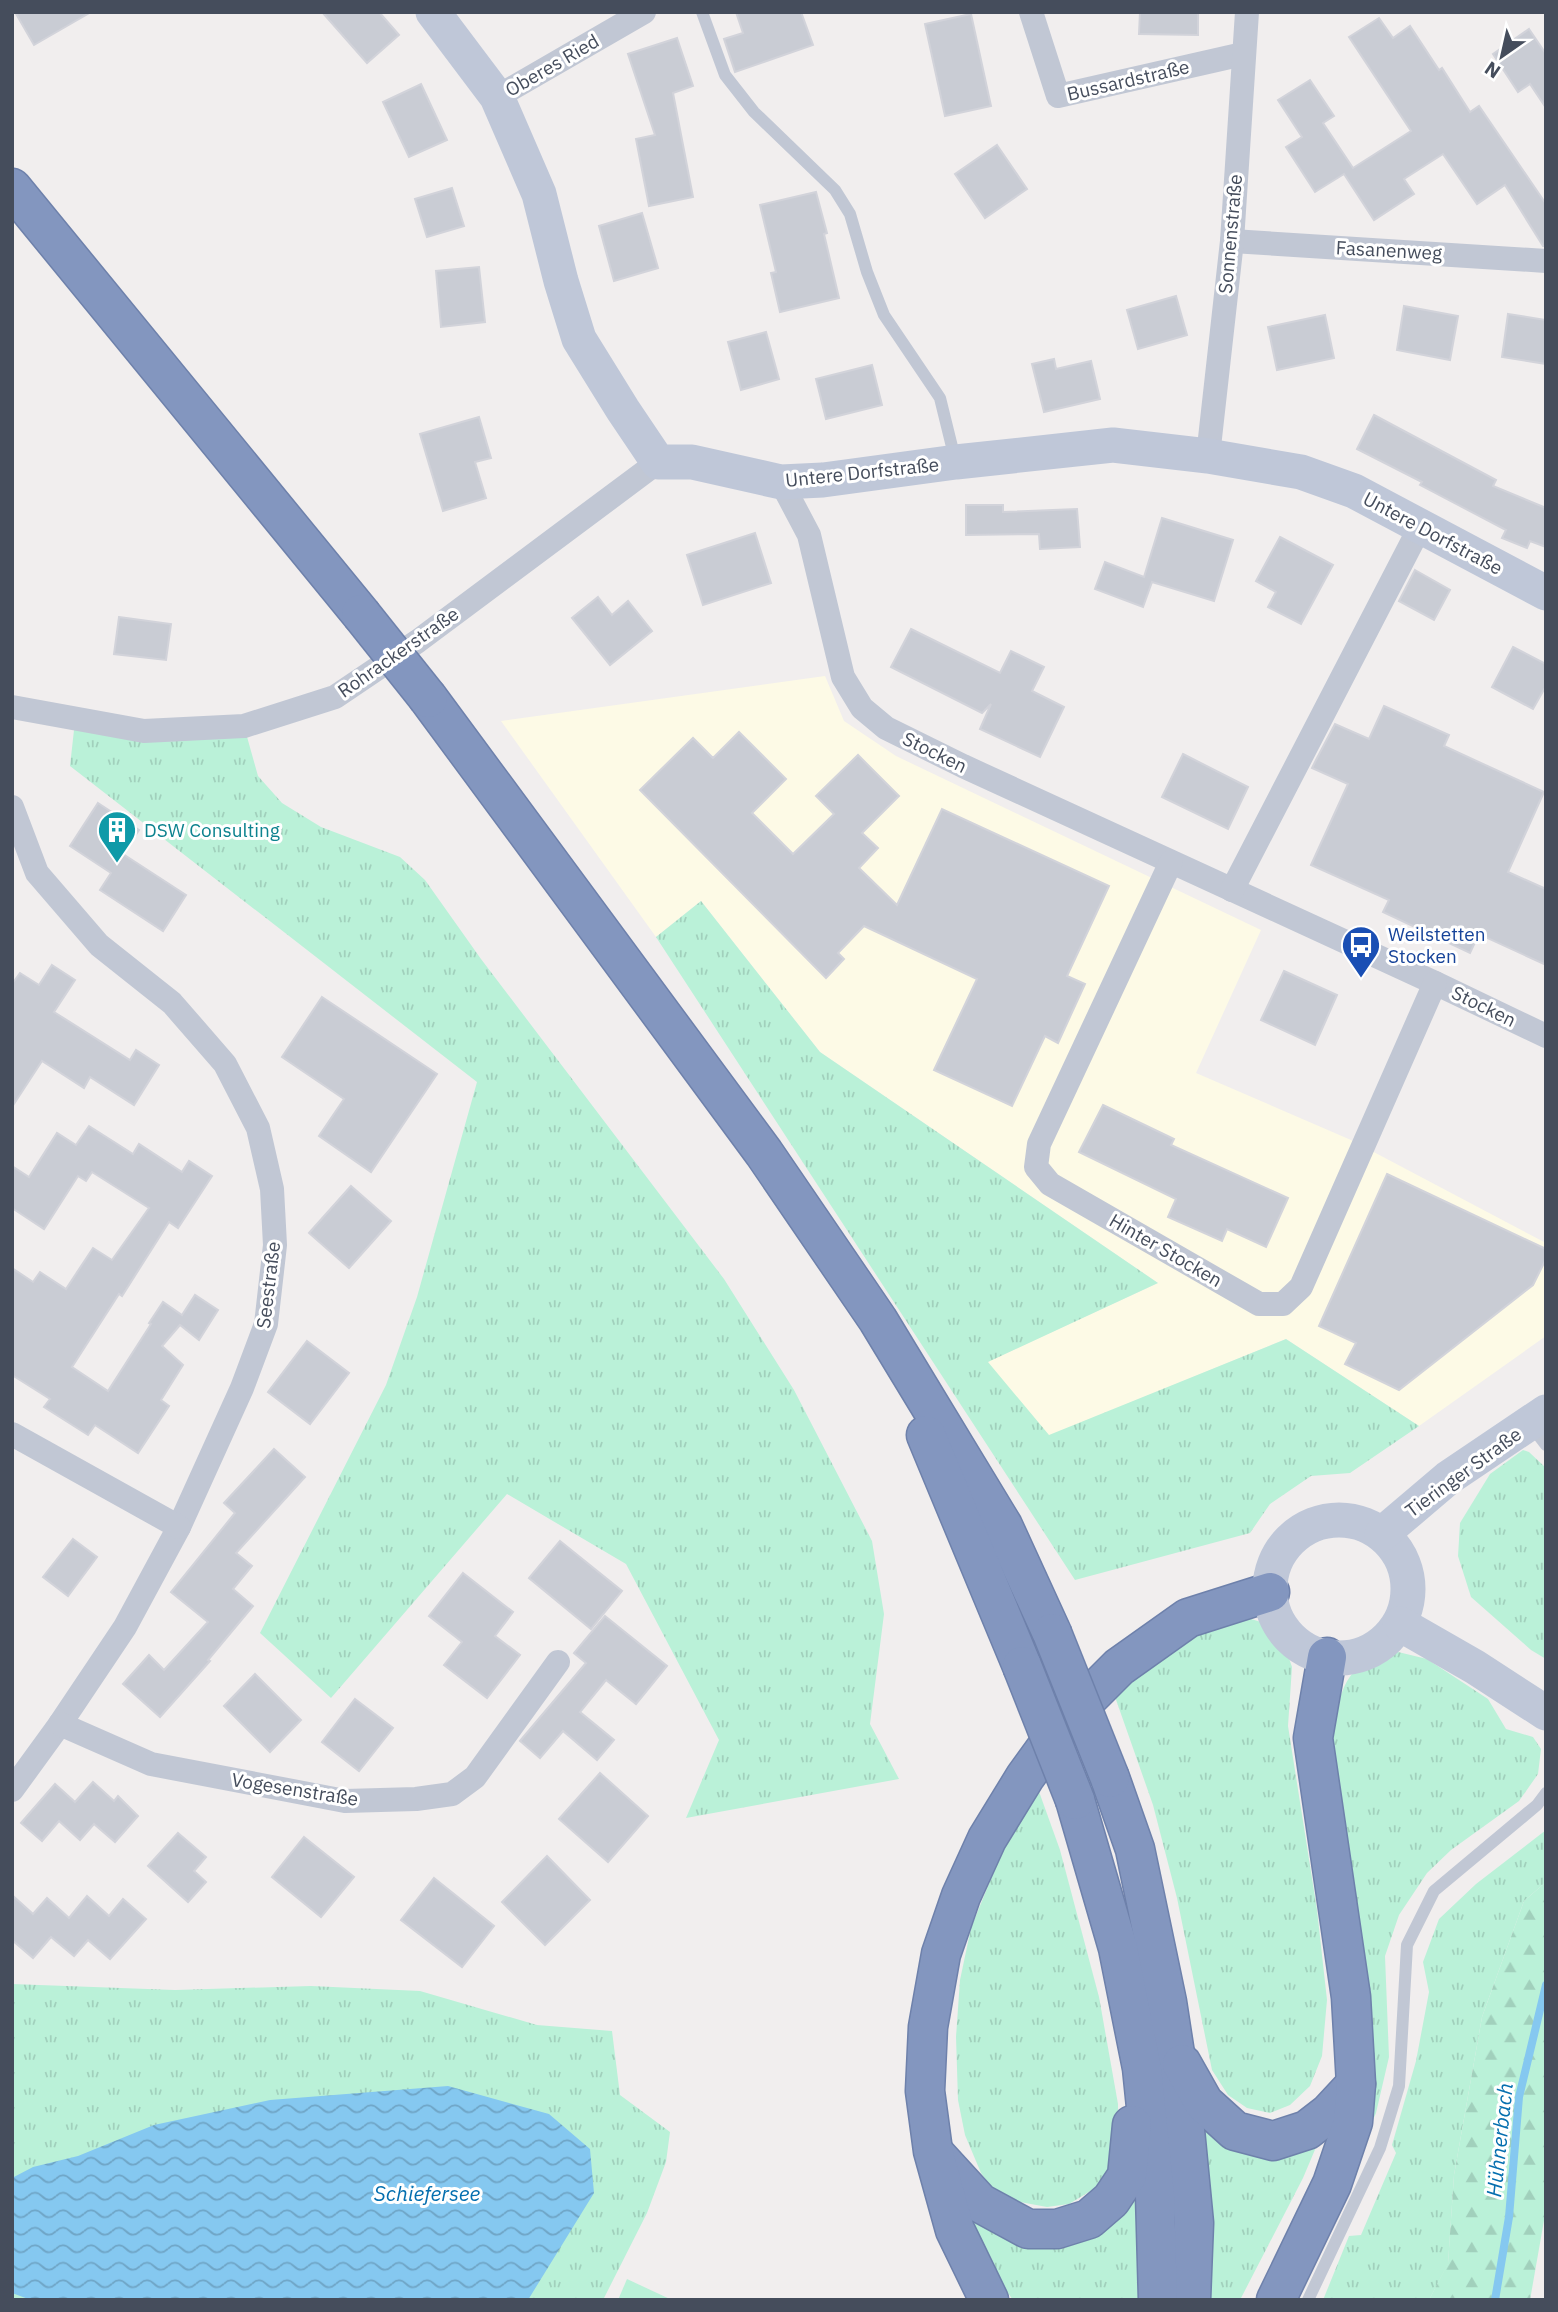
<svg xmlns="http://www.w3.org/2000/svg" width="1558" height="2312" font-family="'IBM Plex Sans',sans-serif">
	<style>
		.commercial { fill: #fdfae6 }
		.grass { fill: url(#grass-tufts) }
		.forest { fill: url(#forest-firs) }
		.garden { fill: #baf1d8 }
		.water { fill: url(#water-waves) }
		.lines { fill: none; stroke-linecap: round; stroke-linejoin: round }
		.stream { stroke: #85c8f0; stroke-width: 8 }
		.building { fill: #c9ccd4; stroke: #d2d3da; stroke-width: 2 }
		.highway-casing { stroke: #6e81ab; stroke-width: 41 }
		.lane { stroke: #c1c7d4; stroke-width: 12 }
		.street { stroke: #c1c7d4; stroke-width: 24 }
		.secondary { stroke: #bfc7d8; stroke-width: 35 }
		.highway { stroke: #8396bf; stroke-width: 38 }
		.highway-bridge-casing { stroke: #6e81ab; stroke-width: 41; stroke-linecap: butt }
		.highway-bridge { stroke: #8396bf; stroke-width: 38 }
		.labels { text-anchor: middle; stroke-width: 6; stroke-linejoin: round; paint-order: stroke }
		.street-label { font-size: 19px; fill: #454d5c; stroke: #fff }
		.culture-label { font-size: 19px; fill: #0d838f; stroke: #fff; text-anchor: start }
		.transit-label { font-size: 19px; fill: #164399; stroke: #fff; text-anchor: start }
		.water-label { font-size: 21px; font-style: italic; fill: #056faf; stroke: #fff }
	</style>
	<defs>
		<pattern id="grass-tufts" width="24" height="20" patternUnits="userSpaceOnUse" patternTransform="scale(1.75)"><rect width="24" height="20" fill="#baf1d8"/><path d="M3 7l-1-3M5 7V3M7 7l1-3M15 17l-1-3M17 17v-4M19 17l1-3" fill="none" stroke="#a1d0bc"/></pattern>
		<pattern id="forest-firs" width="22" height="20" patternUnits="userSpaceOnUse" patternTransform="scale(1.75)"><rect width="22" height="20" fill="#baf1d8"/><path d="M5 1l3.5 6h-7zM16 11l3.5 6h-7z" fill="#a1d0bc"/></pattern>
		<pattern id="water-waves" width="16" height="10" patternUnits="userSpaceOnUse" patternTransform="scale(1.75)"><rect width="16" height="10" fill="#85c8f0"/><path d="M0 5q4-4 8 0t8 0" fill="none" stroke="#6fa5c6"/></pattern>
	</defs>
	<rect width="100%" height="100%" fill="#f1eeee"/>
	<path class="commercial" d="M825,676L844,721L896,756L1261,930L1196,1073L1351,1140L1546,1243V1336L1419,1426L1286,1339L1049,1436L987,1362L1158,1283L820,1052L701,901L656,937L501,721Z"/>
	<g class="grass">
		<path d="M244,726L258,776L282,803L321,827L400,857L425,880L481,959L724,1279L794,1390L872,1541L884,1614L870,1724L899,1779L686,1818L719,1740L626,1564L507,1494L331,1698L260,1633L386,1385L417,1297L477,1082L70,766L74,730Z"/>
		<path d="M701,901L820,1052L1158,1283L988,1362L1049,1435L1286,1339L1419,1426L1350,1473L1311,1476L1270,1504L1250,1533L1075,1580L656,937Z"/>
		<path d="M1523,1450L1529,1452L1546,1468V1659L1531,1650L1471,1597L1458,1556L1460,1523L1490,1474Z"/>
		<path d="M1241,1616L1261,1622L1282,1638L1292,1667L1288,1726L1317,1910L1327,2000L1322,2056L1310,2086L1290,2105L1270,2113L1247,2108L1228,2095L1212,2070L1177,1898L1153,1805L1114,1694L1194,1629Z"/>
		<path d="M1394,1651L1427,1659L1488,1699L1506,1729L1533,1737L1541,1749L1538,1774L1519,1801L1451,1850L1427,1873L1399,1915L1385,1956L1389,2057L1376,2113L1334,2208L1348,2148L1332,1726C1344,1683 1347,1663 1394,1651Z"/>
		<path d="M1037,1786L1060,1850L1099,1997L1118,2104V2158L1097,2187L1069,2204L1047,2207L1014,2201L993,2190L981,2173L965,2135L958,2100L956,2037L960,1980L971,1928L1011,1829Z"/>
		<path d="M1546,1830V1882L1524,1901L1482,2017L1454,2175L1448,2264L1429,2300H1323L1349,2236L1361,2235L1396,2153L1392,2145L1416,2061L1429,1992L1423,1962L1439,1919L1476,1884Z"/>
		<path d="M12,1984L175,1990L311,1986L420,1991L537,2025L612,2031L620,2095L670,2132L666,2162L647,2213L603,2300H12Z"/>
		<path d="M1198,2107L1208,2119L1325,2126L1303,2178L1240,2300H1207Z"/>
		<path d="M1136,2188L1145,2300H1013L992,2271L967,2216L998,2231Z"/>
	</g>
	<path class="forest" d="M1546,1882V2209L1530,2300H1429L1448,2263L1454,2175L1482,2017L1524,1901Z"/>
	<path class="garden" d="M627,2279L672,2300H618Z"/>
	<path class="water" d="M448,2086L549,2114L590,2149L594,2193L528,2300H31L12,2293V2178L33,2167L78,2156L154,2125L270,2100Z"/>
	<g class="lines">
		<path class="stream" d="M1495,2300L1509,2217L1519,2097L1546,1985"/>
	</g>
	<g class="building">
		<path d="M15,12H91L34,45Z"/>
		<path d="M322,12H379L399,35L367,63Z"/>
		<path d="M736,12H801L813,45L735,72L724,39L743,33Z"/>
		<path d="M1140,12H1198V35L1139,34Z"/>
		<path d="M971,14L991,106L945,116L925,24Z"/>
		<path d="M1379,18L1393,38L1410,26L1439,70L1442,68L1470,112L1479,106L1546,204V246H1543L1505,185L1477,204L1443,154L1404,179L1414,194L1374,220L1344,174L1315,192L1286,147L1302,137L1278,100L1310,80L1334,116L1323,123L1353,168L1411,131L1349,37Z"/>
		<path d="M1529,29L1546,54V108L1530,84L1518,92L1493,54Z"/>
		<path d="M677,38L693,86L673,93L693,197L649,206L636,139L655,135L628,54Z"/>
		<path d="M421,84L447,140L409,157L383,102Z"/>
		<path d="M997,145L1027,189L985,218L955,174Z"/>
		<path d="M452,188L464,226L427,237L415,199Z"/>
		<path d="M816,192L827,233L824,234L839,298L780,312L771,273L776,272L760,205Z"/>
		<path d="M642,213L658,268L614,281L599,226Z"/>
		<path d="M479,267L485,322L441,327L436,271Z"/>
		<path d="M1176,296L1187,335L1138,349L1127,310Z"/>
		<path d="M1404,306L1458,316L1450,360L1397,350Z"/>
		<path d="M1508,314L1546,320V364L1502,357Z"/>
		<path d="M1325,315L1334,358L1277,370L1268,327Z"/>
		<path d="M766,332L779,379L741,390L728,342Z"/>
		<path d="M1054,359L1056,369L1091,361L1100,399L1044,412L1032,364Z"/>
		<path d="M872,365L882,405L826,419L816,379Z"/>
		<path d="M1374,415L1496,480L1493,486L1546,508V547L1530,541L1527,548L1502,538L1506,530L1420,485L1422,482L1357,449Z"/>
		<path d="M479,417L491,458L475,462L486,498L443,511L420,434Z"/>
		<path d="M966,505H1003V512L1077,509L1080,547L1040,549L1039,534L966,535Z"/>
		<path d="M1162,518L1233,540L1214,601L1152,582L1143,607L1095,589L1105,562L1144,577Z"/>
		<path d="M755,533L771,583L703,605L687,555Z"/>
		<path d="M1280,537L1333,565L1301,624L1268,607L1276,592L1256,581Z"/>
		<path d="M1415,570L1450,590L1434,620L1399,601Z"/>
		<path d="M598,597L612,615L628,601L652,631L610,665L572,618Z"/>
		<path d="M119,617L171,624L166,660L114,654Z"/>
		<path d="M911,629L1000,673L1011,651L1044,667L1032,691L1064,707L1040,757L980,729L991,704L982,713L891,667Z"/>
		<path d="M1513,647L1546,664V686L1533,709L1492,687Z"/>
		<path d="M1384,706L1449,735L1444,746L1544,792L1508,872L1546,889V965L1479,934L1470,953L1383,912L1389,900L1311,865L1348,784L1312,768L1316,760L1335,724L1369,739Z"/>
		<path d="M739,732L786,779L752,813L793,854L834,814L816,796L858,755L899,796L862,833L878,848L859,868L897,905L942,809L1109,886L1067,976L1085,984L1058,1043L1045,1036L1012,1106L934,1070L977,979L864,926L838,953L844,959L826,978L640,790L693,738L713,758Z"/>
		<path d="M1183,754L1248,787L1228,829L1162,797Z"/>
		<path d="M98,803L139,830L123,854L186,895L163,931L100,890L111,873L70,846Z"/>
		<path d="M52,965L75,980L54,1012L130,1060L136,1050L159,1065L134,1105L90,1077L84,1088L42,1061L12,1107V984L20,973L39,985Z"/>
		<path d="M1284,971L1337,995L1315,1045L1261,1020Z"/>
		<path d="M322,997L437,1074L371,1172L319,1136L344,1099L282,1057Z"/>
		<path d="M1103,1105L1174,1139L1171,1145L1288,1198L1266,1247L1227,1229L1222,1241L1168,1217L1176,1199L1079,1152Z"/>
		<path d="M89,1126L133,1154L139,1144L182,1172L189,1161L212,1176L178,1228L169,1222L122,1296L119,1294L72,1367L108,1391L151,1324L149,1323L163,1302L182,1315L195,1295L218,1310L199,1340L180,1325L162,1346L183,1365L161,1400L169,1406L138,1453L95,1425L88,1435L44,1407L50,1399L12,1375V1268L33,1282L40,1272L66,1289L93,1248L112,1260L149,1208L92,1172L86,1181L78,1176L44,1229L12,1208V1166L29,1177L57,1133L76,1145Z"/>
		<path d="M1387,1174L1546,1249V1259L1533,1285L1399,1390L1345,1364L1356,1343L1319,1326Z"/>
		<path d="M351,1186L391,1221L349,1268L309,1233Z"/>
		<path d="M307,1341L349,1373L310,1424L268,1392Z"/>
		<path d="M274,1449L305,1477L236,1553L252,1566L233,1589L253,1606L208,1660L210,1661L160,1717L123,1684L149,1655L164,1670L208,1622L171,1592L235,1513L224,1503Z"/>
		<path d="M73,1539L97,1557L68,1596L43,1577Z"/>
		<path d="M560,1541L622,1591L591,1629L529,1578Z"/>
		<path d="M463,1573L513,1612L495,1636L520,1655L487,1698L444,1665L462,1642L429,1616Z"/>
		<path d="M605,1616L667,1666L636,1704L606,1680L580,1712L614,1740L597,1760L563,1731L540,1758L520,1741L586,1663L574,1653Z"/>
		<path d="M255,1674L301,1720L270,1752L224,1706Z"/>
		<path d="M355,1699L393,1728L359,1771L322,1742Z"/>
		<path d="M600,1773L648,1816L608,1862L559,1819Z"/>
		<path d="M93,1782L114,1801L118,1796L138,1816L115,1842L94,1824L80,1840L59,1821L42,1841L21,1823L55,1784L75,1802Z"/>
		<path d="M178,1833L206,1857L194,1871L206,1882L188,1902L148,1866Z"/>
		<path d="M304,1837L354,1877L321,1917L272,1877Z"/>
		<path d="M547,1856L590,1900L545,1945L502,1902Z"/>
		<path d="M434,1878L494,1926L462,1967L401,1920Z"/>
		<path d="M12,1895L33,1914L47,1898L69,1918L87,1896L109,1916L123,1899L146,1919L110,1959L88,1940L74,1956L51,1937L33,1958L12,1940Z"/>
	</g>
	<g class="lines">
		<g class="highway-casing">
			<g id="highway">
				<path d="M12,188L361,614"/>
				<path d="M428,698L764,1153L878,1320L1003,1526L1052,1633"/>
				<path d="M926,1435L1022,1666"/>
				<path d="M1110,1778L1135,1849L1167,2002L1182,2099L1194,2223L1191,2300"/>
				<path d="M1075,1800L1118,1948L1142,2068L1155,2195L1158,2300"/>
				<path d="M1182,2064L1204,2103L1235,2131L1273,2141L1307,2130L1329,2113L1356,2084"/>
				<path d="M937,2156L980,2203L1028,2229H1057L1089,2219L1111,2200L1127,2176L1132,2125"/>
				<path d="M989,2300L955,2230L933,2151L925,2091L928,2027L941,1954L961,1896L987,1839L1025,1777L1067,1719L1119,1667L1188,1618L1270,1592"/>
				<path d="M1276,2300L1332,2184L1353,2122L1356,2084L1351,1997L1313,1738L1327,1657"/>
			</g>
		</g>
		<g class="lane">
			<path d="M702,12L725,75L754,112L835,190L850,214L867,272L884,315L940,398L955,459"/>
			<path d="M1530,1428H1533L1546,1445"/>
			<path d="M1308,2300L1380,2148L1399,2086L1407,1945L1434,1891L1537,1805L1546,1793"/>
		</g>
		<g class="street">
			<path d="M1031,12L1058,96L1243,54"/>
			<path d="M497,97L644,12"/>
			<path d="M1232,241L1546,261"/>
			<path d="M1208,456L1232,241L1247,12"/>
			<path d="M781,482L809,535L843,677L862,708L886,728L963,766L1435,983L1546,1036"/>
			<path d="M12,707L144,731L244,726L335,697L418,641L658,462"/>
			<path d="M12,807L37,873L99,945L172,1003L225,1064L258,1128L272,1189L275,1245L266,1324L242,1388L179,1527L125,1627L60,1724L12,1790"/>
			<path d="M1171,862L1039,1144L1036,1167L1050,1184L1259,1304H1283L1301,1287L1435,983"/>
			<path d="M1232,890L1420,527"/>
			<path d="M12,1434L179,1527"/>
			<path d="M60,1724L151,1764L345,1801L416,1799L452,1794L475,1777L558,1662"/>
		</g>
		<g class="secondary">
			<path d="M433,12L497,97L539,194L561,281L579,339L623,410L658,462H692L781,482L823,480L956,462L1113,445L1208,456L1301,472L1354,491L1546,593"/>
			<circle cx="1339" cy="1589" r="69"/>
			<path d="M1382,1534L1448,1478L1546,1412"/>
			<path d="M1400,1624L1475,1667L1546,1713"/>
		</g>
		<use href="#highway" class="highway"/>
		<g class="highway-bridge-casing">
			<g id="highway-bridge">
				<path d="M361,614L428,698"/>
				<path d="M1052,1633L1110,1778"/>
				<path d="M1022,1666L1075,1800"/>
			</g>
		</g>
		<use href="#highway-bridge" class="highway-bridge"/>
	</g>
	<defs>
		<g id="building-pin" transform="scale(2.0125)"><path d="M0 17L-7.5 6A9.5 9.5 0 1 1 7.5 6Z" fill="#0f9aa8" stroke="#fff"/><path d="M-4-6H4V6H1V3H-1V6H-4ZM-2.5-4.3h1.7v1.8h-1.7ZM.8-4.3h1.7v1.8H.8ZM-2.5-1h1.7V.8h-1.7ZM.8-1h1.7V.8H.8Z" fill="#fff"/></g>
		<g id="bus-pin" transform="scale(2.0125)"><path d="M0 17L-7.5 6A9.5 9.5 0 1 1 7.5 6Z" fill="#1a4fb4" stroke="#fff"/><path d="M-5-6H5V4H4V6H2V4H-2V6H-4V4H-5ZM-3.5-4V0h7V-4ZM-3.5 1.2v1.5H-2V1.2ZM2 1.2v1.5H3.5V1.2Z" fill="#fff"/></g>
	</defs>
	<g fill-rule="evenodd">
		<use href="#building-pin" x="117" y="830"/>
		<use href="#bus-pin" x="1361" y="945"/>
	</g>
	<g class="labels">
		<g class="street-label">
			<text transform="translate(552 65) rotate(-30)" y="7">Oberes Ried</text>
			<text transform="translate(1128 80) rotate(-13)" y="7">Bussardstraße</text>
			<text transform="translate(1230 234) rotate(-85)" y="7">Sonnenstraße</text>
			<text transform="translate(1389 250) rotate(3)" y="7">Fasanenweg</text>
			<text transform="translate(862 472) rotate(-6)" y="7">Untere Dorfstraße</text>
			<text transform="translate(1433 533) rotate(28)" y="7">Untere Dorfstraße</text>
			<text transform="translate(398 652) rotate(-35)" y="7">Rohrackerstraße</text>
			<text transform="translate(935 752) rotate(26)" y="7">Stocken</text>
			<text transform="translate(1484 1006) rotate(26)" y="7">Stocken</text>
			<text transform="translate(1166 1250) rotate(30)" y="7">Hinter Stocken</text>
			<text transform="translate(268 1285) rotate(-83)" y="7">Seestraße</text>
			<text transform="translate(1463 1472) rotate(-36)" y="7">Tieringer Straße</text>
			<text transform="translate(295 1789) rotate(9)" y="7">Vogesenstraße</text>
		</g>
		<g class="culture-label">
			<text x="144" y="837">DSW Consulting</text>
		</g>
		<g class="transit-label">
			<text x="1388" y="941">Weilstetten<tspan x="1388" dy="22">Stocken</tspan></text>
		</g>
		<g class="water-label">
			<text transform="translate(1500 2140) rotate(-84)" y="7">Hühnerbach</text>
			<text x="427" y="2201">Schiefersee</text>
		</g>
	</g>
	<rect width="1558" height="2312" fill="none" stroke="#454d5c" stroke-width="28"/>
	<g transform="translate(1502 56) rotate(214)" stroke="#ffffff" stroke-width="5" paint-order="stroke">
	<path d="M0-5L12 26L0 18L-12 26Z" fill="#454d5c"/>
	<text y="-10" font-size="19" font-weight="bold" text-anchor="middle" fill="#454d5c">N</text>
	</g>
</svg>
